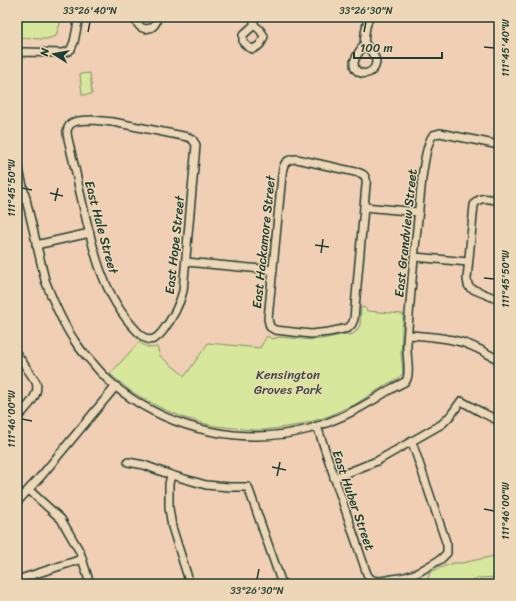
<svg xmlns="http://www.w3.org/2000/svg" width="516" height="601" font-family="Sriracha,sans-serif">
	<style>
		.green { fill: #d7e79b; stroke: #7b9268 }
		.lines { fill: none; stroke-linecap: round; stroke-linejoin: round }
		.minor-casing { stroke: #1f3d34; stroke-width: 10 }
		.minor { stroke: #eed7b6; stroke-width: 7 }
		.ticks { fill: none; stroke: #1f3d34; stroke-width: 1.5 }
		.labels { text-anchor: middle; stroke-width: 3; stroke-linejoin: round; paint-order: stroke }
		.street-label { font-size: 13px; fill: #1f3d34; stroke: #eed7b6 }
		.park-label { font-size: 13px; fill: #314e3e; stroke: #eed7b6 }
		.neatline { fill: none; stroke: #1f3d34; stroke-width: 1.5 }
		.ticks-label { font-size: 10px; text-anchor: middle; fill: #1f3d34 }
	</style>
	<rect width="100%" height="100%" fill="#f1cfb4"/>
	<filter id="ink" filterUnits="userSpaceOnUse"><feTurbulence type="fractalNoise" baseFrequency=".025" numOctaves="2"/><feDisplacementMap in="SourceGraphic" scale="8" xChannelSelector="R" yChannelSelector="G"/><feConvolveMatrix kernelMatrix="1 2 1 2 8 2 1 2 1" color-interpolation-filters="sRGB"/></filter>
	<g filter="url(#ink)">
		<g class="green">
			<path d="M17,17H62L56,36L46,39L17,38Z"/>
			<path d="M90,73L92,94L82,95L80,74Z"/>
			<path d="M361,307L365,308L367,311L403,314V324L402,326L401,354L403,373L399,378L389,383L354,405L348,407L329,416L300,425L264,430H253L216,426L206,424L193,420L185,418L161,408L132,392L110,374L139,342C145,346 149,349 157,347L160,356L185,376L208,343L260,348L267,336L272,339L280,337L313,340L327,338L346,334L351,335L356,332L360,325Z"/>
			<path d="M499,555V577L479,578L465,584H427L430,572L453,563H462Z"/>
		</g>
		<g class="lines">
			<g class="minor-casing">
				<g id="minor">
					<path d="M136,17C136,34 159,31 156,17"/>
					<path d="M254,25L260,30L264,36C262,43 260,46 253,49L248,47L243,42V35L254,25V17"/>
					<path d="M365,43C368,48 375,55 376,61C376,76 355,78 354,64C354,57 361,50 364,44C365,41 364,38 365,35C365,29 367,23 369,17"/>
					<path d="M17,53L24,52L62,53L69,51L71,49L74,42L79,17"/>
					<path d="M92,120L113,122L188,137L193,140L196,145L183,291C179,307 172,319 162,332C152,344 146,341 136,330C99,291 91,239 79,188C77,176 74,164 71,152C70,145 67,138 67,131C69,119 82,121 92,120Z"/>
					<path d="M297,159L360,173C366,175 367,180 366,185L354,319L352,324L348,328L329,332L311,334L275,330L270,327L268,319L282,175C283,164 285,159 297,159Z"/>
					<path d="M17,161L45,280C53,301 62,322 74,340C79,348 85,355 91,361C100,372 110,383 121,391C174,431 245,446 309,429C332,422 354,412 375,399C381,395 387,391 393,388C398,385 402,384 406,381C411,373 406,355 407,344C410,292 416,240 421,188C422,176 426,143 433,135L440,133L499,145"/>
					<path d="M17,200L26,198"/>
					<path d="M499,201C490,199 480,195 474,205L467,279L468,285L470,288L499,300"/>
					<path d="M364,207L419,212"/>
					<path d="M36,245L90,233"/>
					<path d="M415,257L468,262"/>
					<path d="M186,262L273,270"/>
					<path d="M408,335C424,336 441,337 457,341C472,344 486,353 499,360"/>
					<path d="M17,354L36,382C41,395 25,409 17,418"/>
					<path d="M317,426L367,574C370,580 374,581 381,581L405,577L417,573L441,559L447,553V545L412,442"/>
					<path d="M128,462L144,465L171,475L206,485L229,487H248L282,584"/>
					<path d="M171,475L169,484V508L172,527L190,584"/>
					<path d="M334,478L377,461L442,424L451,415L461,401L481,412L499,421"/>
					<path d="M29,490L61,519L80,552L90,584"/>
					<path d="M17,502L42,475L116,386"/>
					<path d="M23,578L82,559"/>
				</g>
			</g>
			<use href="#minor" class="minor"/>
		</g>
	</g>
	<path class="ticks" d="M88,32L90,22M364,32L366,22M484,47L494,48M22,188L32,190M50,193L63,196M55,201L58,188M315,245L329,247M321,253L323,239M484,278L494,279M22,419L32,421M272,467L286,470M277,476L280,462M484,509L494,511M257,579L259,569"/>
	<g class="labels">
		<g class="street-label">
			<text transform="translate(102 227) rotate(75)" y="5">East Hale Street</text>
			<text transform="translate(405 233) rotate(-84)" y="5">East Grandview Street</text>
			<text transform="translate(263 242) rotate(-84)" y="5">East Hackamore Street</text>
			<text transform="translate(174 245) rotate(-84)" y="5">East Hope Street</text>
			<text transform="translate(354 500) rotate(71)" y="5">East Huber Street</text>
		</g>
		<g class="park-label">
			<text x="288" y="379">Kensington<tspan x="288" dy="15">Groves Park</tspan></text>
		</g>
	</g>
	<rect width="516" height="601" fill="none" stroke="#eed7b6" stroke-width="44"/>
	<g transform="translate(54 54) rotate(281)" stroke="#eed7b6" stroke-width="3" paint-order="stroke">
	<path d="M0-3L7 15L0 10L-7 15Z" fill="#1f3d34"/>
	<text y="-6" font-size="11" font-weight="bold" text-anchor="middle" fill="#1f3d34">N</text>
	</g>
	<path d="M354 52v6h88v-6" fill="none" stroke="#1f3d34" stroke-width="2"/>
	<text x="360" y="52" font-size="12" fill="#1f3d34" stroke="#eed7b6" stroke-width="3" paint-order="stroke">100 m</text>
	<rect x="22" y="22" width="472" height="557" class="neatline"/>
	<g class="ticks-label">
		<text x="90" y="14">33°26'40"N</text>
		<text x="366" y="14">33°26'30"N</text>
		<text transform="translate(505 48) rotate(-90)" y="4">111°45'40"W</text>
		<text transform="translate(11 188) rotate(-90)" y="4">111°45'50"W</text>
		<text transform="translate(505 279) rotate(-90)" y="4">111°45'50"W</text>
		<text transform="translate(11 419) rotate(-90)" y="4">111°46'00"W</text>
		<text transform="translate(505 511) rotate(-90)" y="4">111°46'00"W</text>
		<text x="257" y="594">33°26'30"N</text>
	</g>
</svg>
